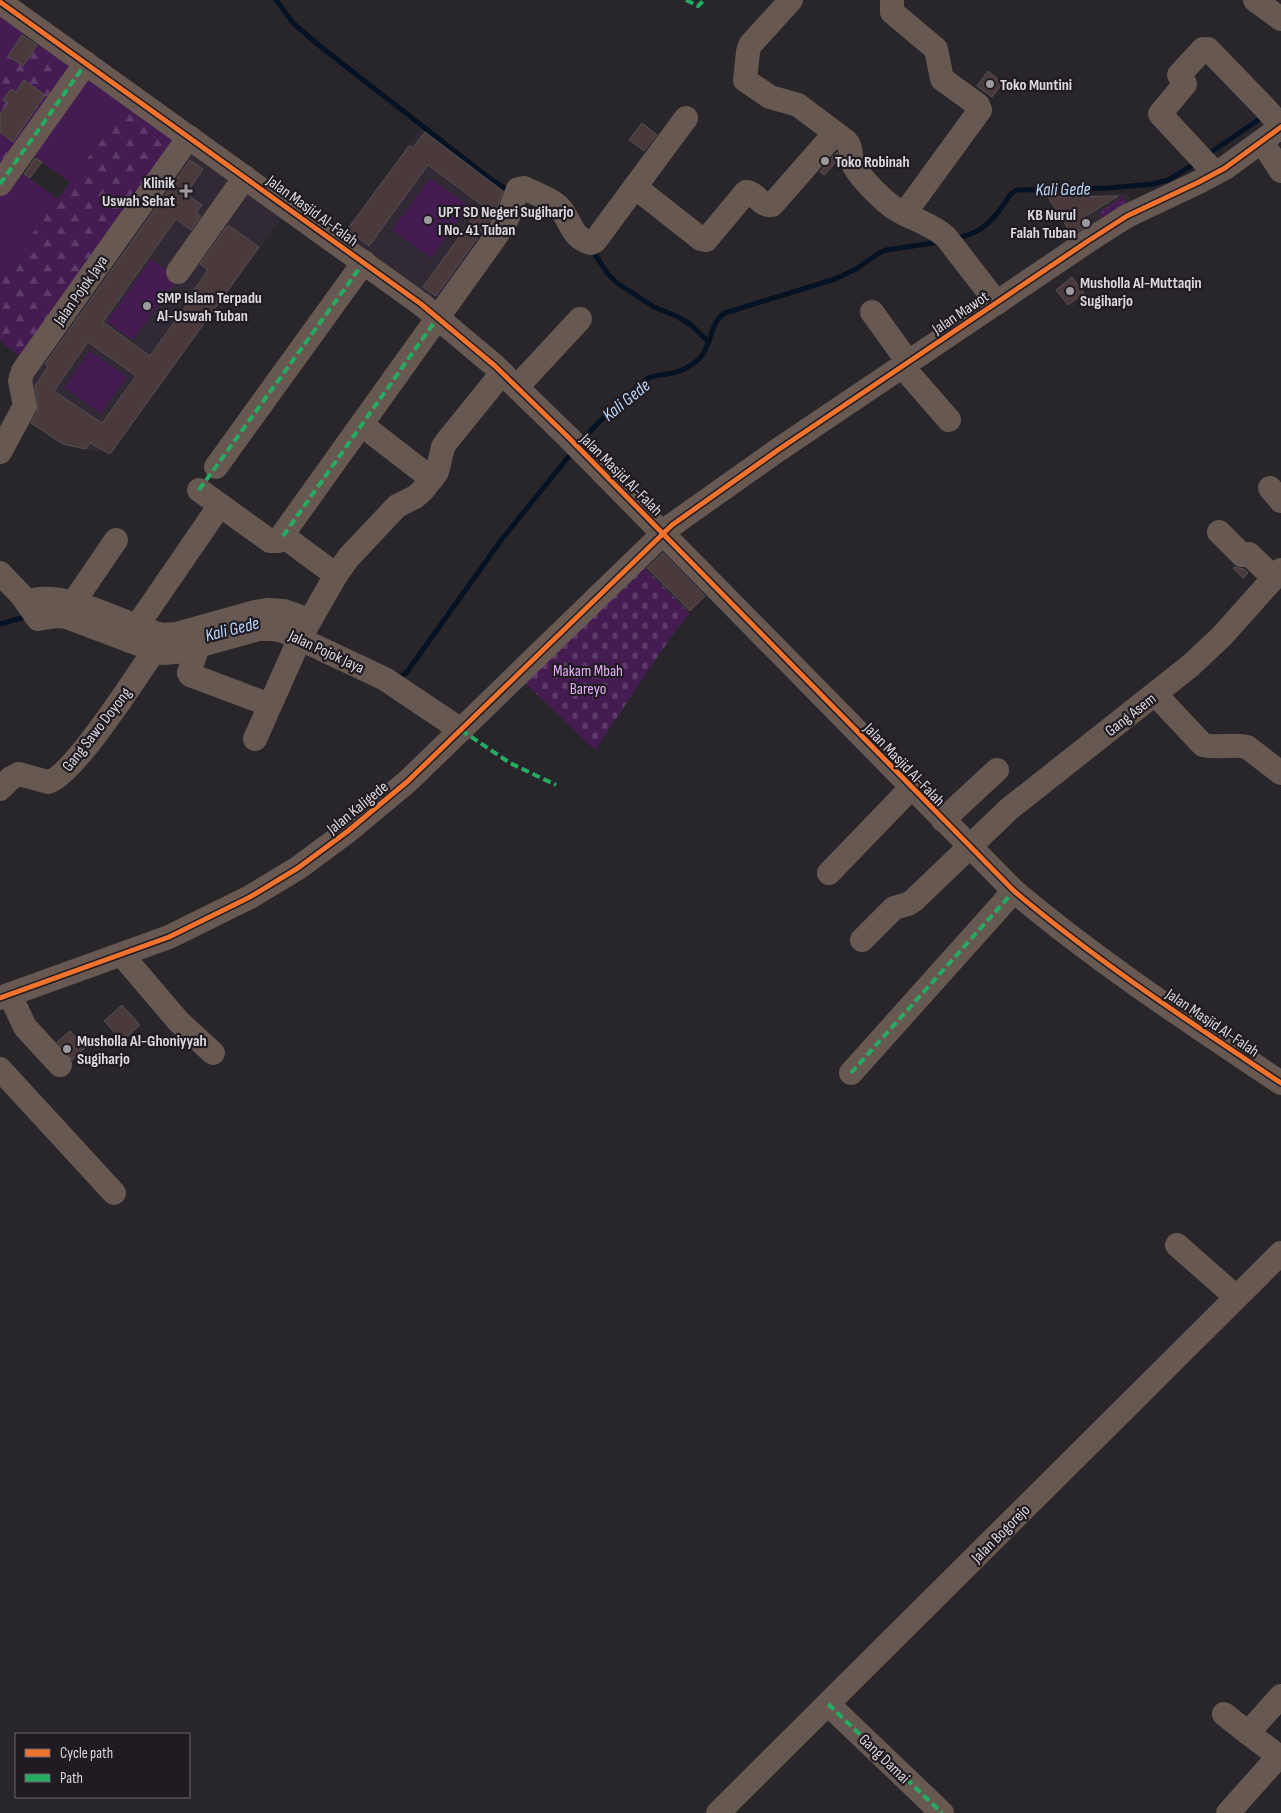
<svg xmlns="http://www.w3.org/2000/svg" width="1281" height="1813" font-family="'Sofia Sans Condensed',sans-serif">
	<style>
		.built { fill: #312934 }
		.green { fill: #441c51 }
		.forest { fill: url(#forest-firs) }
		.cemetery { fill: url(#cemetery-stones) }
		.park { fill: url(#park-dots) }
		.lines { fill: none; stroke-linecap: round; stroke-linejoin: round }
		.stream { stroke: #051223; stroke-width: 5 }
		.building { fill: #4a3a3c; stroke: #535052; fill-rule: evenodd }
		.minor { stroke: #675851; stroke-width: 24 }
		.quiet { stroke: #26ab63; stroke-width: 4; stroke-dasharray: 8 4; stroke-linecap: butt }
		.cycleway-casing { stroke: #201b22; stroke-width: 8 }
		.cycleway { stroke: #ef722f; stroke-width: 5 }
		.poi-dot { fill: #9c9a9e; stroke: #201b22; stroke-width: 2 }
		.labels { text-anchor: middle; stroke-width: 4.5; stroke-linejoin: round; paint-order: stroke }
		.poi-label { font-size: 16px; font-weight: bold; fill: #dbd8dd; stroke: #201b22; text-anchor: start }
		.street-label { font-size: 16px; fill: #dbd8dd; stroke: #201b22 }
		.park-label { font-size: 16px; fill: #e2adf6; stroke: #201b22 }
		.water-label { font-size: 18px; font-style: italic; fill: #b9d7f9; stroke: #201b22 }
	</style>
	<defs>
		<pattern id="forest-firs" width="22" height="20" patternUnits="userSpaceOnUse" patternTransform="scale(1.25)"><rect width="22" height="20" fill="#441c51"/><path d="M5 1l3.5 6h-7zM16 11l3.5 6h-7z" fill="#5e3c6a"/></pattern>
		<pattern id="cemetery-stones" width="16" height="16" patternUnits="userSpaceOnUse" patternTransform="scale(1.25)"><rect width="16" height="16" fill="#441c51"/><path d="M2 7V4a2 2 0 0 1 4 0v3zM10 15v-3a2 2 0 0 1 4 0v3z" fill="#5e3c6a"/></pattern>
		<pattern id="park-dots" width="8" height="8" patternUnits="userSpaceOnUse" patternTransform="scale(1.25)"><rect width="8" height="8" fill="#441c51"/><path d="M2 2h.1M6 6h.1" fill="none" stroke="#5e3c6a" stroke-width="1.8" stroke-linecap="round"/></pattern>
	</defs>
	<rect width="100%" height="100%" fill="#28262a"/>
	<g class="built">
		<path d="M421,128L499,188L511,194L439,308L341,236Z"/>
		<path d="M189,147L284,215L111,454L63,445L25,420L24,378Z"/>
		<path d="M1128,194L1135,207L1077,243L1047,196Z"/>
	</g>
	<g class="green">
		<path d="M0,11L26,29L0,68Z"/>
		<path d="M78,67L128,103L70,182L28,152L16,169L58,199L0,278V176Z"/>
		<path d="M430,178L469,206L431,258L392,230Z"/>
		<path d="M151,259L178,278L133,340L107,322Z"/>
		<path d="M90,351L127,377L101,413L64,387Z"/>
	</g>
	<g class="forest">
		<path d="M41,40L78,67L0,176V68L8,56L23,66Z"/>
		<path d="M128,103L179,140L24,359L0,341V278Z"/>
	</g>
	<path class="cemetery" d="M641,564L690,613L675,631L595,750L522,680Z"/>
	<path class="park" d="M1123,197L1129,207L1104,221L1099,212Z"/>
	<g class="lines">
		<g class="stream">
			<path d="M276,0L293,23L321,47L493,181L510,191"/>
			<path d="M1207,155L1264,116"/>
			<path d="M956,238C979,234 991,223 1004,204C1008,198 1011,192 1017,190L1108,188L1153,184L1168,180L1196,163"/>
			<path d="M592,250L608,274L617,283L654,307L676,316L690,324L709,342"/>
			<path d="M581,442L597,424L645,380C652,375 659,375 667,374C679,373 690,367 699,359C712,347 709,322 725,313L835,279L856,269L879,253L886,250L940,242"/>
			<path d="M0,624L28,616"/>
			<path d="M397,676H402L407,672L502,539L574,450"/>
		</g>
	</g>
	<g class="building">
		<path d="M22,35L37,45L23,66L8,56Z"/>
		<path d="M988,71L1003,83L992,97L977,86Z"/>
		<path d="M24,80L45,95L13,142L0,132V114L8,103L3,100L11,89L16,92Z"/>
		<path d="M642,123L657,135L644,151L629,140Z"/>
		<path d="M425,132L503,191L495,213L436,296L423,287L482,205L428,165L369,246L347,230L409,146L413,148Z"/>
		<path d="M837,152L838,160L824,175L820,172Z"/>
		<path d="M35,158L42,162L30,178L24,174Z"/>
		<path d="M190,160L203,169L186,194L202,205L196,213L201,216L191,230L176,219L103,322L150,356L193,296L191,294L208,270L200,264L228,225L259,247L110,454L90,443L86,449L63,444L31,423L37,413L38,404L35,386L48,366L45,364ZM88,342L136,376L102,423L54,391Z"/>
		<path d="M1118,196L1084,217L1088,225L1072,235L1048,197Z"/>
		<path d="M1072,277L1084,293L1068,305L1056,290Z"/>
		<path d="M663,553L705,596L690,611L647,568Z"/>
		<path d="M1235,567L1244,569L1248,573L1243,578L1233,568Z"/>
		<path d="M122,1005L140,1025L123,1041L104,1021Z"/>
		<path d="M70,1031L85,1048L72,1060L57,1042Z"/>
	</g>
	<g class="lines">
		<g class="minor">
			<path d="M791,0L750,45L748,52L745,80L770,97L798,105L846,141C853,148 849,158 854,166C861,178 874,191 885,201C902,217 928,221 946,237L997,303"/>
			<path d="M892,0V12L936,49L942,79L978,105L980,110L905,213"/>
			<path d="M1255,0L1281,19"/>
			<path d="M0,2L421,304L495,366L568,437L1014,891C1098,962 1190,1022 1281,1083"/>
			<path d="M1262,142L1281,171"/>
			<path d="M1215,173L1160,114L1185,84L1179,75L1203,49H1208L1265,108L1281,126"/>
			<path d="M0,184L86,63"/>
			<path d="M635,187L701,239L706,240L746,192C756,192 761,207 772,205L835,133"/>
			<path d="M178,272L245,177"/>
			<path d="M872,312L908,362"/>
			<path d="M902,366L949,420"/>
			<path d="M517,387L580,319"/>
			<path d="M362,425L432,479"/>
			<path d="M0,452L25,406L20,381L23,371L189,137"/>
			<path d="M216,467L364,262"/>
			<path d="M1270,488L1281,501"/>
			<path d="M199,490L270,541H278L494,239L507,219L518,189L524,188C534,193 553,200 560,208C572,222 570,237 591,243L595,241L686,118"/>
			<path d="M1219,532L1242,555L1249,554L1274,578"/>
			<path d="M283,536L336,575"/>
			<path d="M0,573L22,596L38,619L57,616L67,617L162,653L176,652L259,629H273L283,631L385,679L461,730"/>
			<path d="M27,602C63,587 126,626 162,635L176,634L255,612L269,610L284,611L310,620"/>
			<path d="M73,603L116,540"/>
			<path d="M137,626L220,505"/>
			<path d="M198,646L189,673L190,675L270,705"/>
			<path d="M1156,695L1203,745C1217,749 1232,743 1247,747L1281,773"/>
			<path d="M255,739L300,638L336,575L349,557L397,506L415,497L423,490L437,472L443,447L447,441L502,373"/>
			<path d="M0,789L11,778L19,774L48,782C72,777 137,676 154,651"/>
			<path d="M943,820L997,770"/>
			<path d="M829,873L911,788"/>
			<path d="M862,940L894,908L908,904L914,900L1009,809L1190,666L1222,636L1281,570"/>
			<path d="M122,955L179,1022L213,1053"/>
			<path d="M10,995L25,1027L60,1065"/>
			<path d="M0,998L169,937L250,897L298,868L348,831L408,781L672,525L778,450L1088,241L1127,216L1199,182L1225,168L1281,127"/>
			<path d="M0,1069L114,1193"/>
			<path d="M851,1073L1014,891"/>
			<path d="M1177,1245L1236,1297"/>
			<path d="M1281,1696L1248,1733L1281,1758"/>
			<path d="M828,1704L942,1813"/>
			<path d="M1224,1714L1248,1733"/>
			<path d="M718,1813L1281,1253"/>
			<path d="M1228,1813L1279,1756"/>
		</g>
		<g class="quiet">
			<path d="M686,0L698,6L704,0"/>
			<path d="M0,184L86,63"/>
			<path d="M199,490L364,262"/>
			<path d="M283,536L438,317"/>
			<path d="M461,730L510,763L556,785"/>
			<path d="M851,1073L1014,891"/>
			<path d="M828,1704L942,1813"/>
		</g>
		<g class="cycleway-casing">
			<g id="cycleway">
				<path d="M0,2L421,304L495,366L568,437L1014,891C1098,962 1190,1022 1281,1083"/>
				<path d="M0,998L169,937L250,897L298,868L348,831L408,781L672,525L778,450L1088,241L1127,216L1199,182L1225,168L1281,127"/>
			</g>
		</g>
		<use href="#cycleway" class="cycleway"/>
	</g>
	<g class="poi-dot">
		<circle cx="990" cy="84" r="5"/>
		<circle cx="825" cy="161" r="5"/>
		<path d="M183.5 183.5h5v5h5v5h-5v5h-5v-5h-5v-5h5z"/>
		<circle cx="428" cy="220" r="5"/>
		<circle cx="1086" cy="223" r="5"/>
		<circle cx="1070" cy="291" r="5"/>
		<circle cx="147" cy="306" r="5"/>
		<circle cx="67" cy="1049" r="5"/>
	</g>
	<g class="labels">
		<g class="poi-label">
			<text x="1000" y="90">Toko Muntini</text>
			<text x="835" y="167">Toko Robinah</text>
			<text x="175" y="188" text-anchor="end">Klinik<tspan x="175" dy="18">Uswah Sehat</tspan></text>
			<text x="438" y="217">UPT SD Negeri Sugiharjo<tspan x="438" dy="18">I No. 41 Tuban</tspan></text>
			<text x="1076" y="220" text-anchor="end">KB Nurul<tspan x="1076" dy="18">Falah Tuban</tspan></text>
			<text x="1080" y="288">Musholla Al-Muttaqin<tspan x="1080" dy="18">Sugiharjo</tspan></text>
			<text x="157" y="303">SMP Islam Terpadu<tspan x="157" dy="18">Al-Uswah Tuban</tspan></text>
			<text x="77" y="1046">Musholla Al-Ghoniyyah<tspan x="77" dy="18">Sugiharjo</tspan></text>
		</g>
		<g class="street-label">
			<text transform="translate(313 210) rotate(36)" y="6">Jalan Masjid Al-Falah</text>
			<text transform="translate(80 290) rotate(-55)" y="6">Jalan Pojok Jaya</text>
			<text transform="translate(960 312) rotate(-34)" y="6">Jalan Mawot</text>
			<text transform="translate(622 474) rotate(45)" y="6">Jalan Masjid Al-Falah</text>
			<text transform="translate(327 651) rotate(25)" y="6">Jalan Pojok Jaya</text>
			<text transform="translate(1130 714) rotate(-38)" y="6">Gang Asem</text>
			<text transform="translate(96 729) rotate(-52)" y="6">Gang Sawo Doyong</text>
			<text transform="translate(905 764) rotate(46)" y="6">Jalan Masjid Al-Falah</text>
			<text transform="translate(357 807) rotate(-39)" y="6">Jalan Kaligede</text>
			<text transform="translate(1213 1022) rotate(34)" y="6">Jalan Masjid Al-Falah</text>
			<text transform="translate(1000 1533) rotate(-45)" y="6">Jalan Bogorejo</text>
			<text transform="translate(885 1758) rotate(44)" y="6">Gang Damai</text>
		</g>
		<g class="park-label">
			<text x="588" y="676">Makam Mbah<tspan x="588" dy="18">Bareyo</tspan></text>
		</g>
		<g class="water-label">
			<text transform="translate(1063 189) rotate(-1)" y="6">Kali Gede</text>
			<text transform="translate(626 400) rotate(-39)" y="6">Kali Gede</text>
			<text transform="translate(232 629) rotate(-14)" y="6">Kali Gede</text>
		</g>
	</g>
	<rect x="15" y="1733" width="175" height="65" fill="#201b22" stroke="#6b676d"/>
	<rect x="25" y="1749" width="25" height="8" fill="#ef722f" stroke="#6b676d"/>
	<text x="60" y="1758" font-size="15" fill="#dbd8dd">Cycle path</text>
	<rect x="25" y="1774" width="25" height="8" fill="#26ab63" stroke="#6b676d"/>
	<text x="60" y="1783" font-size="15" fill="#dbd8dd">Path</text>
</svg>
